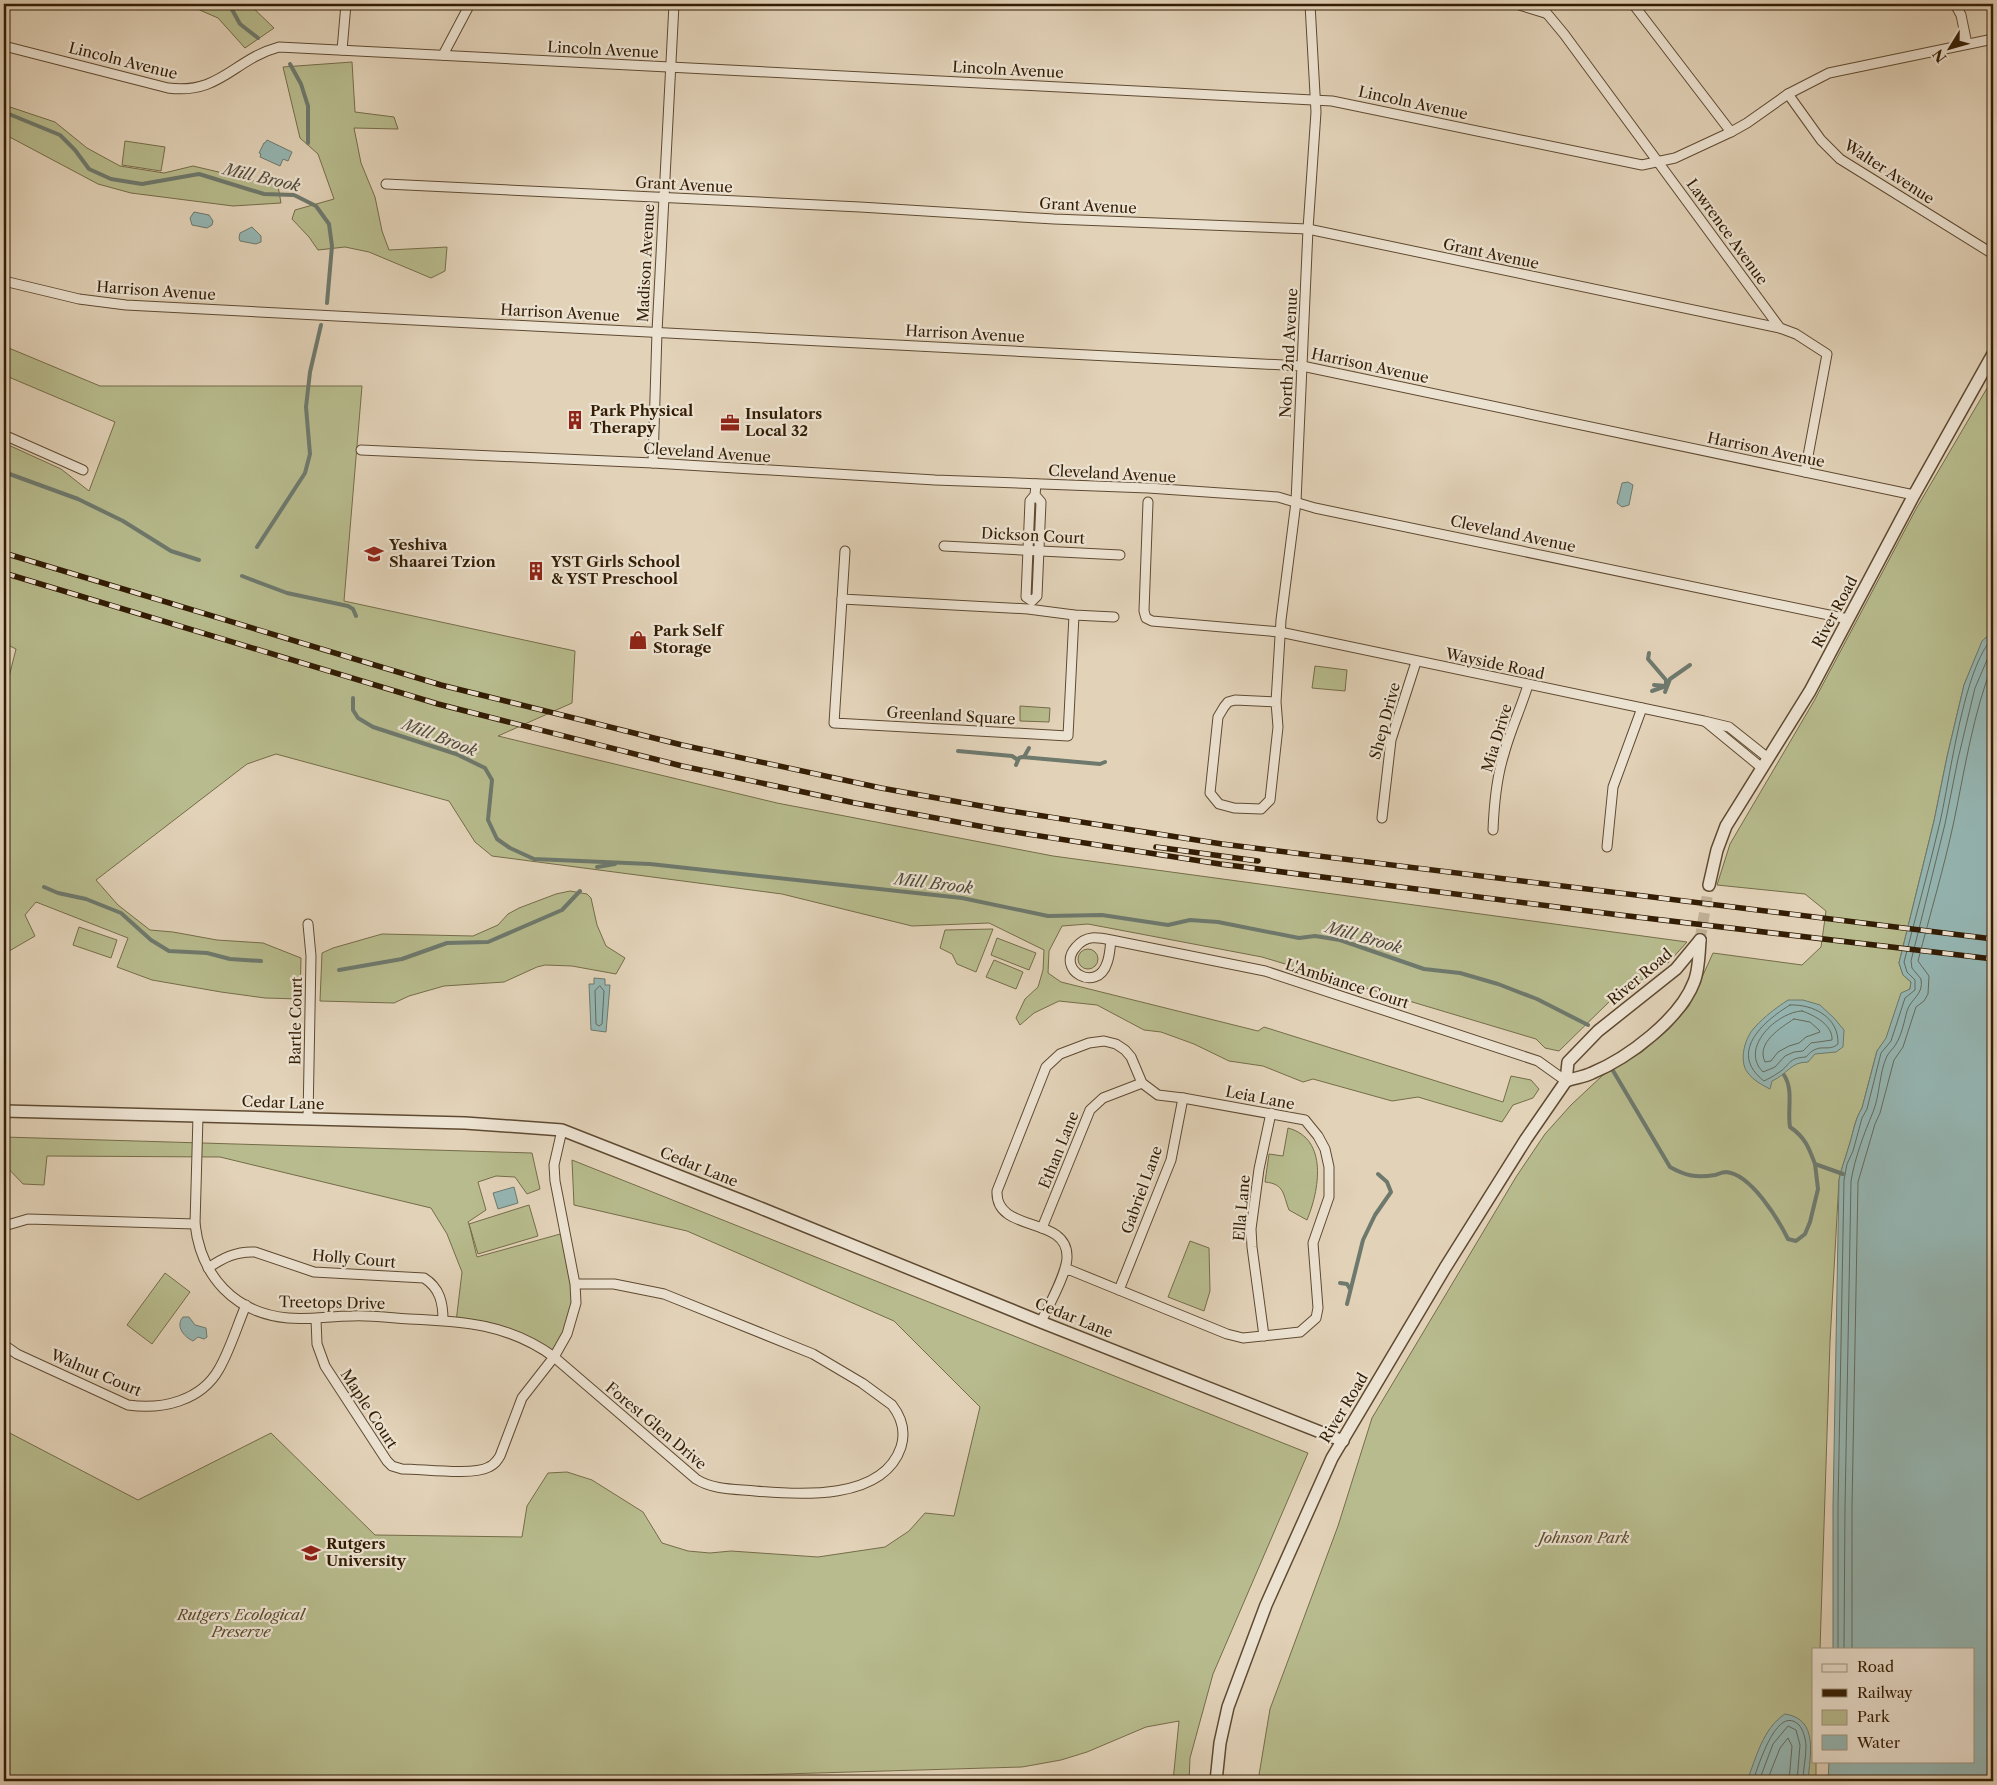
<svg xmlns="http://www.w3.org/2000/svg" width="1997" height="1785" font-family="'Libre Caslon Text',serif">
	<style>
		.green { fill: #b7bb8d; stroke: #756c48 }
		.water { fill: #95b6b3; stroke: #6e796d }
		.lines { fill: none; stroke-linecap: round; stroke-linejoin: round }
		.shore { stroke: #646a5c; stroke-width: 1 }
		.stream { stroke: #6e796d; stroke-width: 4 }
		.tertiary-tunnel { stroke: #bfae94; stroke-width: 11; stroke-dasharray: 11 5.5; stroke-linecap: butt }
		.minor-casing { stroke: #5f4a31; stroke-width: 11 }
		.tertiary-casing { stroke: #5f4a31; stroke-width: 14 }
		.minor { stroke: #ece2d1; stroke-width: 9 }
		.tertiary { stroke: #ece2d1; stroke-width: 11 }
		.rail-casing { stroke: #331d04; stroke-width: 5.5 }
		.rail { stroke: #ece2d1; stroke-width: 4; stroke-dasharray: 11; stroke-linecap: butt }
		.labels { text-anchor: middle; stroke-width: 4.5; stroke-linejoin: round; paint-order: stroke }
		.street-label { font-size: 15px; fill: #331d04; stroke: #ece2d1 }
		.poi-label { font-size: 15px; font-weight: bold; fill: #331d04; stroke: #ece2d1; text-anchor: start }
		.park-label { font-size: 15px; font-style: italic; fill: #5b4c2d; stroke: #ece2d1 }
		.water-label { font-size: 16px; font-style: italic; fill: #504b39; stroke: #ece2d1 }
	</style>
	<rect width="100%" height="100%" fill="#e2d2b8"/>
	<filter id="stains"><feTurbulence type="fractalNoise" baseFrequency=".004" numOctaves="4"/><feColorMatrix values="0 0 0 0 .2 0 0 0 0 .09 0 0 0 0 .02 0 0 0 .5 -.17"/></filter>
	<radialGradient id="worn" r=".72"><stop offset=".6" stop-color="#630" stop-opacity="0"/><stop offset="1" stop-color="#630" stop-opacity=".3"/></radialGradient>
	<g class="green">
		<path d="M186,4H249L274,28L245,48L218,18Z"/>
		<path d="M352,62L355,112L394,117L398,129L354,128L361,163L375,197L382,231L389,250L447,247L445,271L431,278L369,252L345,247L318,250L309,237L292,219L295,210L334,199L318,154L300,138L283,67Z"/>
		<path d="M4,105L55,122L87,148L120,166L164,173L193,166L278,186L281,203L233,206L131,193L98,184L4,134Z"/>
		<path d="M125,141L165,147L161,171L122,165Z"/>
		<path d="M4,346L100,386H362L344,601L575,651L572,703L498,736L777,803L1053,856L1687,942L1669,962L1611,1000L1559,1051L1545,1048L1536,1039L1262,957L1088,924L1062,926L1049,951L1048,973L1061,982L1258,1031L1264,1027L1503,1102L1511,1076L1531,1080L1539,1089L1533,1098L1513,1105L1502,1122L1418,1097L1392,1101L1313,1079L1303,1082L1263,1066L1229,1061L1194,1044L1161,1032L1144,1030L1097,1005L1059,1001L1034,1013L1020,1025L1016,1018L1025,999L1038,987L1043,970L1044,950L989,923L912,926L782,894L492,856L475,842L449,801L276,754L247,764L96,880L118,905L150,930L173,932L217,940L263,943L301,958L300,999L265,998L221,992L152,980L117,967L128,938L36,902L25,915L35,936L4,954V697L16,649L4,643V443L61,469L89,491L115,422L4,375Z"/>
		<path d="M1993,378V631L1982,642L1964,685L1947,757L1934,821L1899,963L1903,975L1911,982L1910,989L1901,994L1886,1039L1877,1051L1862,1108C1854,1121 1853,1135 1848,1149C1845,1160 1841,1169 1839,1180L1830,1342L1820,1649H1813V1761H1816V1781H1258L1270,1709L1338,1526L1372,1418L1516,1177L1545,1134L1571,1105L1603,1075L1642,1052L1669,1029L1689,1006L1713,953L1802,965L1821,947L1826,911L1805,894L1717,885L1730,844L1814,701L1916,509Z"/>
		<path d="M1315,666L1347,670L1345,691L1312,688Z"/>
		<path d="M1020,706L1050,708L1049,722L1020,721Z"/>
		<path d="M570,891L587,894L591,898L597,925L606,946L625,958L616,974L572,966L545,965L537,967L504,982L444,986L409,996L394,1003L320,1001L322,953L333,948L382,934L473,936L498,925L508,914L519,908L556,894Z"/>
		<path d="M79,927L117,940L111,958L73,945Z"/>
		<path d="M993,929L976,972L957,964L952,954L940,948L945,930Z"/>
		<path d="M997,938L1036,953L1029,970L991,955Z"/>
		<circle cx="1088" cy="959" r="10"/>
		<path d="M994,960L1023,972L1016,989L986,977Z"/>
		<path d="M1288,1128C1329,1139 1319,1191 1307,1220L1289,1210C1283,1195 1285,1184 1265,1182L1269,1154L1283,1156Z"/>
		<path d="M4,1137L532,1153L540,1189L527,1194L515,1177L496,1176L478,1182L486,1210L468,1222L469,1224L529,1205L538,1236L478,1254L469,1224L477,1257L564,1233L576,1303L554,1357L538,1345L456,1322L462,1272L447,1234L431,1208L220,1157L47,1156L44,1185L23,1184L4,1164Z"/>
		<path d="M572,1160L1308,1453L1213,1674L1190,1758L1189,1781H1173L1179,1721L1146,1727L1087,1752L1061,1760L1022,1767L714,1776V1781H4V1430L138,1500L271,1433L375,1535L522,1537L527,1506L548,1473L567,1472L592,1480L643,1512L662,1543L688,1551L710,1553L731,1551L818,1557L885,1547L909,1531L925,1513L954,1516L980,1407L894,1321L687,1231L574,1205Z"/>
		<path d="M1190,1241L1209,1248L1210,1291L1204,1311L1168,1297Z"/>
		<path d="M165,1273L190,1292L152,1344L127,1325Z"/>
	</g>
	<g class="water">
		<path d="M267,140L292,152L288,161L283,159L280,166L260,157L261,154L259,153L264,143H265Z"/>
		<path d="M194,212L209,215L213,221L212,225L207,228L192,225L190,218Z"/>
		<path d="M252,227L261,236V242L256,244L240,241L239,238L240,233Z"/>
		<path d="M1628,482L1633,485L1629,505L1622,507L1617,503L1622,483Z"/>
		<path d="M1993,631V1781H1828L1829,1761H1973V1649H1833V1507L1839,1180C1841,1169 1845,1160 1848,1149C1853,1135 1854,1121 1862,1108L1877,1051L1886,1038L1901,993L1910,989L1911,982L1903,975L1899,963L1934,821L1947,757L1964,685L1982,641Z"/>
		<path d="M594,978L605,979V985H610L606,1032L591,1030L589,984H594Z"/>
		<path d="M1788,1000H1803L1820,1005L1834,1018L1844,1030L1843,1047L1836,1052L1815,1054L1808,1062C1790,1062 1788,1074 1772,1081L1770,1089C1762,1085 1753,1080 1748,1073C1738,1061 1745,1037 1755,1027C1765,1016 1776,1008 1788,1000Z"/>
		<path d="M514,1187L518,1203L498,1209L493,1193Z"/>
		<path d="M183,1317H189L195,1325L206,1328L207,1337L204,1339L198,1337L193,1341C184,1337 175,1326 183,1317Z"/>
		<path d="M1785,1714C1819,1719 1810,1755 1808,1781H1747C1756,1758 1763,1728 1785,1714Z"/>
	</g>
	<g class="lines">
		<g class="shore">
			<path d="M600,986L604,991L602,1024L599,1026L596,1024L595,991Z"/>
			<path d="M1790,1005C1813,1004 1839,1017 1838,1044C1828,1053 1819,1041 1806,1057C1787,1058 1791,1065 1778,1073C1774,1076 1768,1079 1764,1081C1728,1053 1762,1022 1790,1005Z"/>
			<path d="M1802,1011C1814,1015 1833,1025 1832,1040L1811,1043L1803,1051L1794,1052L1785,1056L1775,1067L1763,1072C1739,1048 1777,1012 1802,1011Z"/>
			<path d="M1794,1019L1810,1022L1819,1030L1820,1032L1806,1037L1799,1043L1789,1046L1778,1052L1771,1061L1765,1062C1756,1043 1780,1028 1794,1019Z"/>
			<path d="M1838,1649V1507L1844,1180L1847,1164L1853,1151L1862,1118L1867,1109L1881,1053L1891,1041L1905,998L1915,990V980L1907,972L1904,962C1916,915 1929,869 1940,822C1950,779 1964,665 1993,638"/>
			<path d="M1844,1649L1845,1507L1851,1181C1855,1157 1864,1134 1873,1112C1880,1095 1879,1073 1887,1056C1889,1052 1894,1048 1896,1044C1902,1034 1904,1022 1907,1011C1911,998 1924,995 1921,979L1912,968L1911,961L1945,824L1958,759L1975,688L1993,646"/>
			<path d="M1852,1649V1507L1858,1182L1875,1124L1880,1113L1894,1060L1903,1047L1916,1007L1924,1001L1928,994L1929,976L1918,961C1930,914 1944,868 1954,821C1965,768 1973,714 1993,663"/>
			<path d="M1753,1781C1758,1767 1777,1703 1799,1725C1803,1729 1806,1740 1806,1746C1806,1758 1803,1770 1803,1781"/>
			<path d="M1759,1781L1773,1744L1788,1726L1796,1730L1800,1745L1797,1781"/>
			<path d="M1767,1781L1780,1748L1788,1738L1792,1746L1789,1781"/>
		</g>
		<g class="stream">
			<path d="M229,4L240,24L258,38"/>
			<path d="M290,64L301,84L308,106V143"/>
			<path d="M4,112L60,135L75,150L89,169L111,179L142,184L199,174L264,194L294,195L316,206L329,224L332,246L327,303"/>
			<path d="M4,472L78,499L123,521L171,551L199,560"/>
			<path d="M257,547L305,473L310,454L306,407L310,372L321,325"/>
			<path d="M242,576L287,593L348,606L353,609L356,616"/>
			<path d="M1649,653L1648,659L1666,680V685"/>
			<path d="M1654,685L1666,686"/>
			<path d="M1652,691L1666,686"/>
			<path d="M1665,692L1670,679L1690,665"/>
			<path d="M353,698V710L358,718L373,727L456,754L485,768L492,780L488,820L497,839L510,848L534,859L650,864L962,898L1048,916L1102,915L1168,925L1190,920L1218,922L1299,938L1315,936L1340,940L1424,969L1460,973L1498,984L1537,999L1588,1025"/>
			<path d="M958,751L1012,756L1018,760"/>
			<path d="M1024,757L1029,748"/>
			<path d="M1016,765L1019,758L1022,757L1100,764L1105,762"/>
			<path d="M597,867L615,864"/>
			<path d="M44,887L58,893L86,899L121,913L151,940L169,951L207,953L230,959L261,961"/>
			<path d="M339,970L402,959L447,943L488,942L562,910L580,891"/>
			<path d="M1612,1069L1670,1167C1686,1176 1696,1178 1715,1175C1718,1174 1723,1172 1726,1172C1751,1174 1778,1219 1788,1239L1796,1241L1805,1234L1810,1222L1818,1189L1815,1164"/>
			<path d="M1784,1075C1794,1090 1787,1110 1790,1127C1805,1137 1809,1148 1815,1164L1843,1174"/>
			<path d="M1340,1283L1347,1284L1350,1289"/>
			<path d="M1347,1304L1363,1240L1375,1215L1391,1192L1387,1182L1378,1174"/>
		</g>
		<path class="tertiary-tunnel" d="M1700,940L1709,885"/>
		<g class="minor-casing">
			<g id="minor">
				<path d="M1516,4L1545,13"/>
				<path d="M1539,4L1564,34L1780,328L1796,334L1827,354L1805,472"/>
				<path d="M1633,4L1731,132"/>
				<path d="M1955,4L1961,15L1967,44"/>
				<path d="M4,46L168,88C220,95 234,59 279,47L1332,101L1642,165L1675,158L1731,132L1747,123L1788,94L1829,73L1993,39"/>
				<path d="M342,50L346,4"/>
				<path d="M443,55L470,4"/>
				<path d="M1788,94L1821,140L1840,159L1993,254"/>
				<path d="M386,184L860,207L1054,219L1308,229L1780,328"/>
				<path d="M4,281L79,299L126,305L1302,366L1914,495"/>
				<path d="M4,435L83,470"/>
				<path d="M361,450L653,463L935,480L1148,488L1278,497L1315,508L1848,619"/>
				<path d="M653,463L657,332L674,4"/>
				<path d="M1035,495L1041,502L1037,596L1032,601L1026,597L1030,501L1035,495L1036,484"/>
				<path d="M1148,502L1144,611L1146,618L1152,621L1280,632L1704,721L1729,727L1768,758"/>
				<path d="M944,546L1120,555"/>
				<path d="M845,551L842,599L1028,609L1074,615L1114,617"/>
				<path d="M842,599L834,723L1068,736L1074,615"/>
				<path d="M1276,702L1235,700L1228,702L1224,707L1218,717L1210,793L1219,804L1234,808L1261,809L1270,800L1278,727L1276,702L1281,620L1296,502L1308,229L1316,112L1310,4"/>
				<path d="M1706,722L1762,768"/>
				<path d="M1382,818L1391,740L1416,662"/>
				<path d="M1493,830C1494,805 1496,779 1504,754C1510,731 1521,708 1528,685"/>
				<path d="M1607,847L1613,787L1642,708"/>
				<path d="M1111,940C1110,947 1110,955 1107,963C1097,994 1055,970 1076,947C1086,935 1097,937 1111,940L1265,971L1538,1061L1566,1081"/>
				<path d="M198,1116L195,1224C201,1276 234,1313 288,1318C310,1320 331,1316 352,1316C371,1315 390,1318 409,1319C463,1321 509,1324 554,1357L522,1398L500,1456C497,1461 495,1464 489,1467C472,1476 424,1469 402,1469L392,1466L387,1461L325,1366L317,1344L316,1319"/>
				<path d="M308,1119L311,956L308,924"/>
				<path d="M562,1130L554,1165L555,1181L575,1284L576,1303L567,1334L554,1357L696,1479C713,1490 735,1489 755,1491C799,1495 883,1501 901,1447C906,1431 902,1418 892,1405L862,1383L813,1354L664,1294L614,1284H575"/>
				<path d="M4,1226L28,1219L195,1224"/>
				<path d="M1042,1228L1090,1110L1103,1098L1142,1083"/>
				<path d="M208,1268C223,1258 236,1251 255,1252L314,1272L424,1278C440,1288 443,1303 443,1320"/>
				<path d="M1119,1290L1171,1160L1183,1098"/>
				<path d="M1041,1322C1049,1305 1067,1273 1067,1257C1068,1215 995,1234 997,1191L1046,1067L1060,1054L1089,1043L1104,1041L1116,1044L1125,1050L1131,1057L1142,1083L1158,1095L1183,1098L1305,1120L1318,1136L1325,1149L1329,1167V1197L1313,1243L1318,1308L1316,1318L1300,1332L1243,1338L1227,1334L1065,1268"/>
				<path d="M1264,1336L1252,1247L1251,1229L1259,1169L1271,1113"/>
				<path d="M4,1345L17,1354L128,1405C162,1410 201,1401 219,1369C230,1350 237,1326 246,1305"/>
			</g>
		</g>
		<g class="tertiary-casing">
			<g id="tertiary">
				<path d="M1709,885L1717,850L1726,826L1810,691L1914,495L1993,354"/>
				<path d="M1566,1081C1574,1078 1584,1077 1592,1073C1628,1058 1680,1019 1694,982C1699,970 1699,954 1700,940"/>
				<path d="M4,1111L465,1123L562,1130L753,1205L1041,1322L1343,1441"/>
				<path d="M1216,1781L1220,1743L1228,1707L1266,1605L1332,1458L1445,1268L1526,1139L1566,1081L1568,1062L1598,1031L1676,969L1700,940"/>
			</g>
		</g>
		<use href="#minor" class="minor"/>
		<use href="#tertiary" class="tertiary"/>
		<g class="rail-casing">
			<g id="rail">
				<path d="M4,553L441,685L682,745L881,788L998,809L1222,844L1993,939"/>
				<path d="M4,573L438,704L682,766L855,803L995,829L1220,864L1620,915L1993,959"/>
				<path d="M1156,847L1258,861"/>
			</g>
		</g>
		<use href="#rail" class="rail"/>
	</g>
	<defs>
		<g id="building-bare" transform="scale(1.5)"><path d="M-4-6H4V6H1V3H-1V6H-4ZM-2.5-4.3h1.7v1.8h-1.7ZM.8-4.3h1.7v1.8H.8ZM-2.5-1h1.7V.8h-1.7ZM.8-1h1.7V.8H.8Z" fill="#8f2418" stroke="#ece2d1" stroke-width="2.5" paint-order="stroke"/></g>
		<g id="office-bare" transform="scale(1.5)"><path d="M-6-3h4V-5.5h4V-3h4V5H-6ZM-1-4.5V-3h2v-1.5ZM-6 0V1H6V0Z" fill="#8f2418" stroke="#ece2d1" stroke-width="2.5" paint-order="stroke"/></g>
		<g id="school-bare" transform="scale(1.5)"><path d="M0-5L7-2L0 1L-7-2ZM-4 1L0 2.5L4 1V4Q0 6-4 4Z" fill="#8f2418" stroke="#ece2d1" stroke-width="2.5" paint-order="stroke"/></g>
		<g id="shop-bare" transform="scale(1.5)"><path d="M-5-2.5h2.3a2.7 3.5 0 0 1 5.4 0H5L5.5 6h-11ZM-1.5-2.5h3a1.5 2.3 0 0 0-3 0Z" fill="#8f2418" stroke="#ece2d1" stroke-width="2.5" paint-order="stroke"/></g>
		<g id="university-bare" transform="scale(1.5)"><path d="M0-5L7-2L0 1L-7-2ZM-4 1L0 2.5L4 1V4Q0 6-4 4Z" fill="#8f2418" stroke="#ece2d1" stroke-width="2.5" paint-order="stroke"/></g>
	</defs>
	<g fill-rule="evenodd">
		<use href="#building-bare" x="575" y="420"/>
		<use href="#office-bare" x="730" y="423"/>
		<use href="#school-bare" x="374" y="554"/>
		<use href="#building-bare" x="536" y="571"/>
		<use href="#shop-bare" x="638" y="640"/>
		<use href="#university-bare" x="311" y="1553"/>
	</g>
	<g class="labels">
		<g class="street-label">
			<text transform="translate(603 50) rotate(3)" y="5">Lincoln Avenue</text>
			<text transform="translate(123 61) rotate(14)" y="5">Lincoln Avenue</text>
			<text transform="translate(1008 70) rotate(3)" y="5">Lincoln Avenue</text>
			<text transform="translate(1413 103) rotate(12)" y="5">Lincoln Avenue</text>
			<text transform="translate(1889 172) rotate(33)" y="5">Walter Avenue</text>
			<text transform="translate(684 185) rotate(3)" y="5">Grant Avenue</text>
			<text transform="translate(1088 206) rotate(3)" y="5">Grant Avenue</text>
			<text transform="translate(1727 232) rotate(54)" y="5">Lawrence Avenue</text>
			<text transform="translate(1491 254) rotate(12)" y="5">Grant Avenue</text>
			<text transform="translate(646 263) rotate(-87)" y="5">Madison Avenue</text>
			<text transform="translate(156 291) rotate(4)" y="5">Harrison Avenue</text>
			<text transform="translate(560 313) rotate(3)" y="5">Harrison Avenue</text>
			<text transform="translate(965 334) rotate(3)" y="5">Harrison Avenue</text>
			<text transform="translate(1289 353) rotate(-87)" y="5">North 2nd Avenue</text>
			<text transform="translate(1370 366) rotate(12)" y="5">Harrison Avenue</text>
			<text transform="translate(1766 450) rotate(12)" y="5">Harrison Avenue</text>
			<text transform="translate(707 453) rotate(4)" y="5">Cleveland Avenue</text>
			<text transform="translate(1112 474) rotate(3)" y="5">Cleveland Avenue</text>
			<text transform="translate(1513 534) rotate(12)" y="5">Cleveland Avenue</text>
			<text transform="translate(1033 536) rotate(3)" y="5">Dickson Court</text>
			<text transform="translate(1835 612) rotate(-62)" y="5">River Road</text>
			<text transform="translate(1495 664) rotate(12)" y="5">Wayside Road</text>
			<text transform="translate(951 716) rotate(3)" y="5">Greenland Square</text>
			<text transform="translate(1385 721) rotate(-75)" y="5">Shep Drive</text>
			<text transform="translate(1497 738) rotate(-73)" y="5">Mia Drive</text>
			<text transform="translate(1640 977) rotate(-40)" y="5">River Road</text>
			<text transform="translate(1347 984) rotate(18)" y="5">L'Ambiance Court</text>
			<text transform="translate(296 1021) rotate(-89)" y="5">Bartle Court</text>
			<text transform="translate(1260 1098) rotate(11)" y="5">Leia Lane</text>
			<text transform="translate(283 1103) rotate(2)" y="5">Cedar Lane</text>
			<text transform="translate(1059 1150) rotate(-68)" y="5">Ethan Lane</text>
			<text transform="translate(699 1167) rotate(22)" y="5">Cedar Lane</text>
			<text transform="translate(1142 1190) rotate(-70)" y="5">Gabriel Lane</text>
			<text transform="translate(1242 1208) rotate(-85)" y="5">Ella Lane</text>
			<text transform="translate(354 1259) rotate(5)" y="5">Holly Court</text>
			<text transform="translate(332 1303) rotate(1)" y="5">Treetops Drive</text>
			<text transform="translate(1074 1318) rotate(22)" y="5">Cedar Lane</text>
			<text transform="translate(96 1373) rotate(23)" y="5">Walnut Court</text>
			<text transform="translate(1344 1408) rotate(-59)" y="5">River Road</text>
			<text transform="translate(369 1409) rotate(57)" y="5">Maple Court</text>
			<text transform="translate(656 1426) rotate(40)" y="5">Forest Glen Drive</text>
		</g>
		<g class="poi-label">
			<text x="590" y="416">Park Physical<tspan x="590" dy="17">Therapy</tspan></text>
			<text x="745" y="419">Insulators<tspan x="745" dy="17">Local 32</tspan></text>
			<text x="389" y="550">Yeshiva<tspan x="389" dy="17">Shaarei Tzion</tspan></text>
			<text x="551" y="567">YST Girls School<tspan x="551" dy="17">&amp; YST Preschool</tspan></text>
			<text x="653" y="636">Park Self<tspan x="653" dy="17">Storage</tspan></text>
			<text x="326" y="1549">Rutgers<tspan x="326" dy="17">University</tspan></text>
		</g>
		<g class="park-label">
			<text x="1584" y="1543">Johnson Park</text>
			<text x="241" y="1620">Rutgers Ecological<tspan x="241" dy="17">Preserve</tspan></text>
		</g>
		<g class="water-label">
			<text transform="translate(262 177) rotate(13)" y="6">Mill Brook</text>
			<text transform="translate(440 737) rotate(21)" y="6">Mill Brook</text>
			<text transform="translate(934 883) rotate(7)" y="6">Mill Brook</text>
			<text transform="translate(1364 937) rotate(16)" y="6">Mill Brook</text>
		</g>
	</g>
	<rect width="1997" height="1785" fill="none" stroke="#e2d2b8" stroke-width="20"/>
	<rect x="5" y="5" width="1987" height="1775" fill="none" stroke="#331d04" stroke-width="2.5"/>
	<rect x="10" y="10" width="1977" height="1765" fill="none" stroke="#331d04"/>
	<rect x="1812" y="1648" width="162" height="115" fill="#ece2d1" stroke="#a2937f"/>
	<rect x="1822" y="1664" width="25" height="8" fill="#ece2d1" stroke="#a2937f"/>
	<text x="1857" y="1672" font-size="15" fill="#331d04">Road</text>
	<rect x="1822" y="1689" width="25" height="8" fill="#331d04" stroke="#a2937f"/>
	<text x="1857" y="1698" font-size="15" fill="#331d04">Railway</text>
	<rect x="1822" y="1710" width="25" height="15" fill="#b7bb8d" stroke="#a2937f"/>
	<text x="1857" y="1722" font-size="15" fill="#331d04">Park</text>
	<rect x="1822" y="1735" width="25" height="15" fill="#95b6b3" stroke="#a2937f"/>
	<text x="1857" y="1748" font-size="15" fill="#331d04">Water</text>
	<g transform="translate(1950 48) rotate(233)" stroke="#ece2d1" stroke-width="4" paint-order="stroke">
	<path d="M0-4L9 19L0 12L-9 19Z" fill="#331d04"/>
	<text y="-8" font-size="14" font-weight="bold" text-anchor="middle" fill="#331d04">N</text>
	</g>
	<rect width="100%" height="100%" filter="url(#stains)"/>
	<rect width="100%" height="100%" fill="url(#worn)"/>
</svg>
